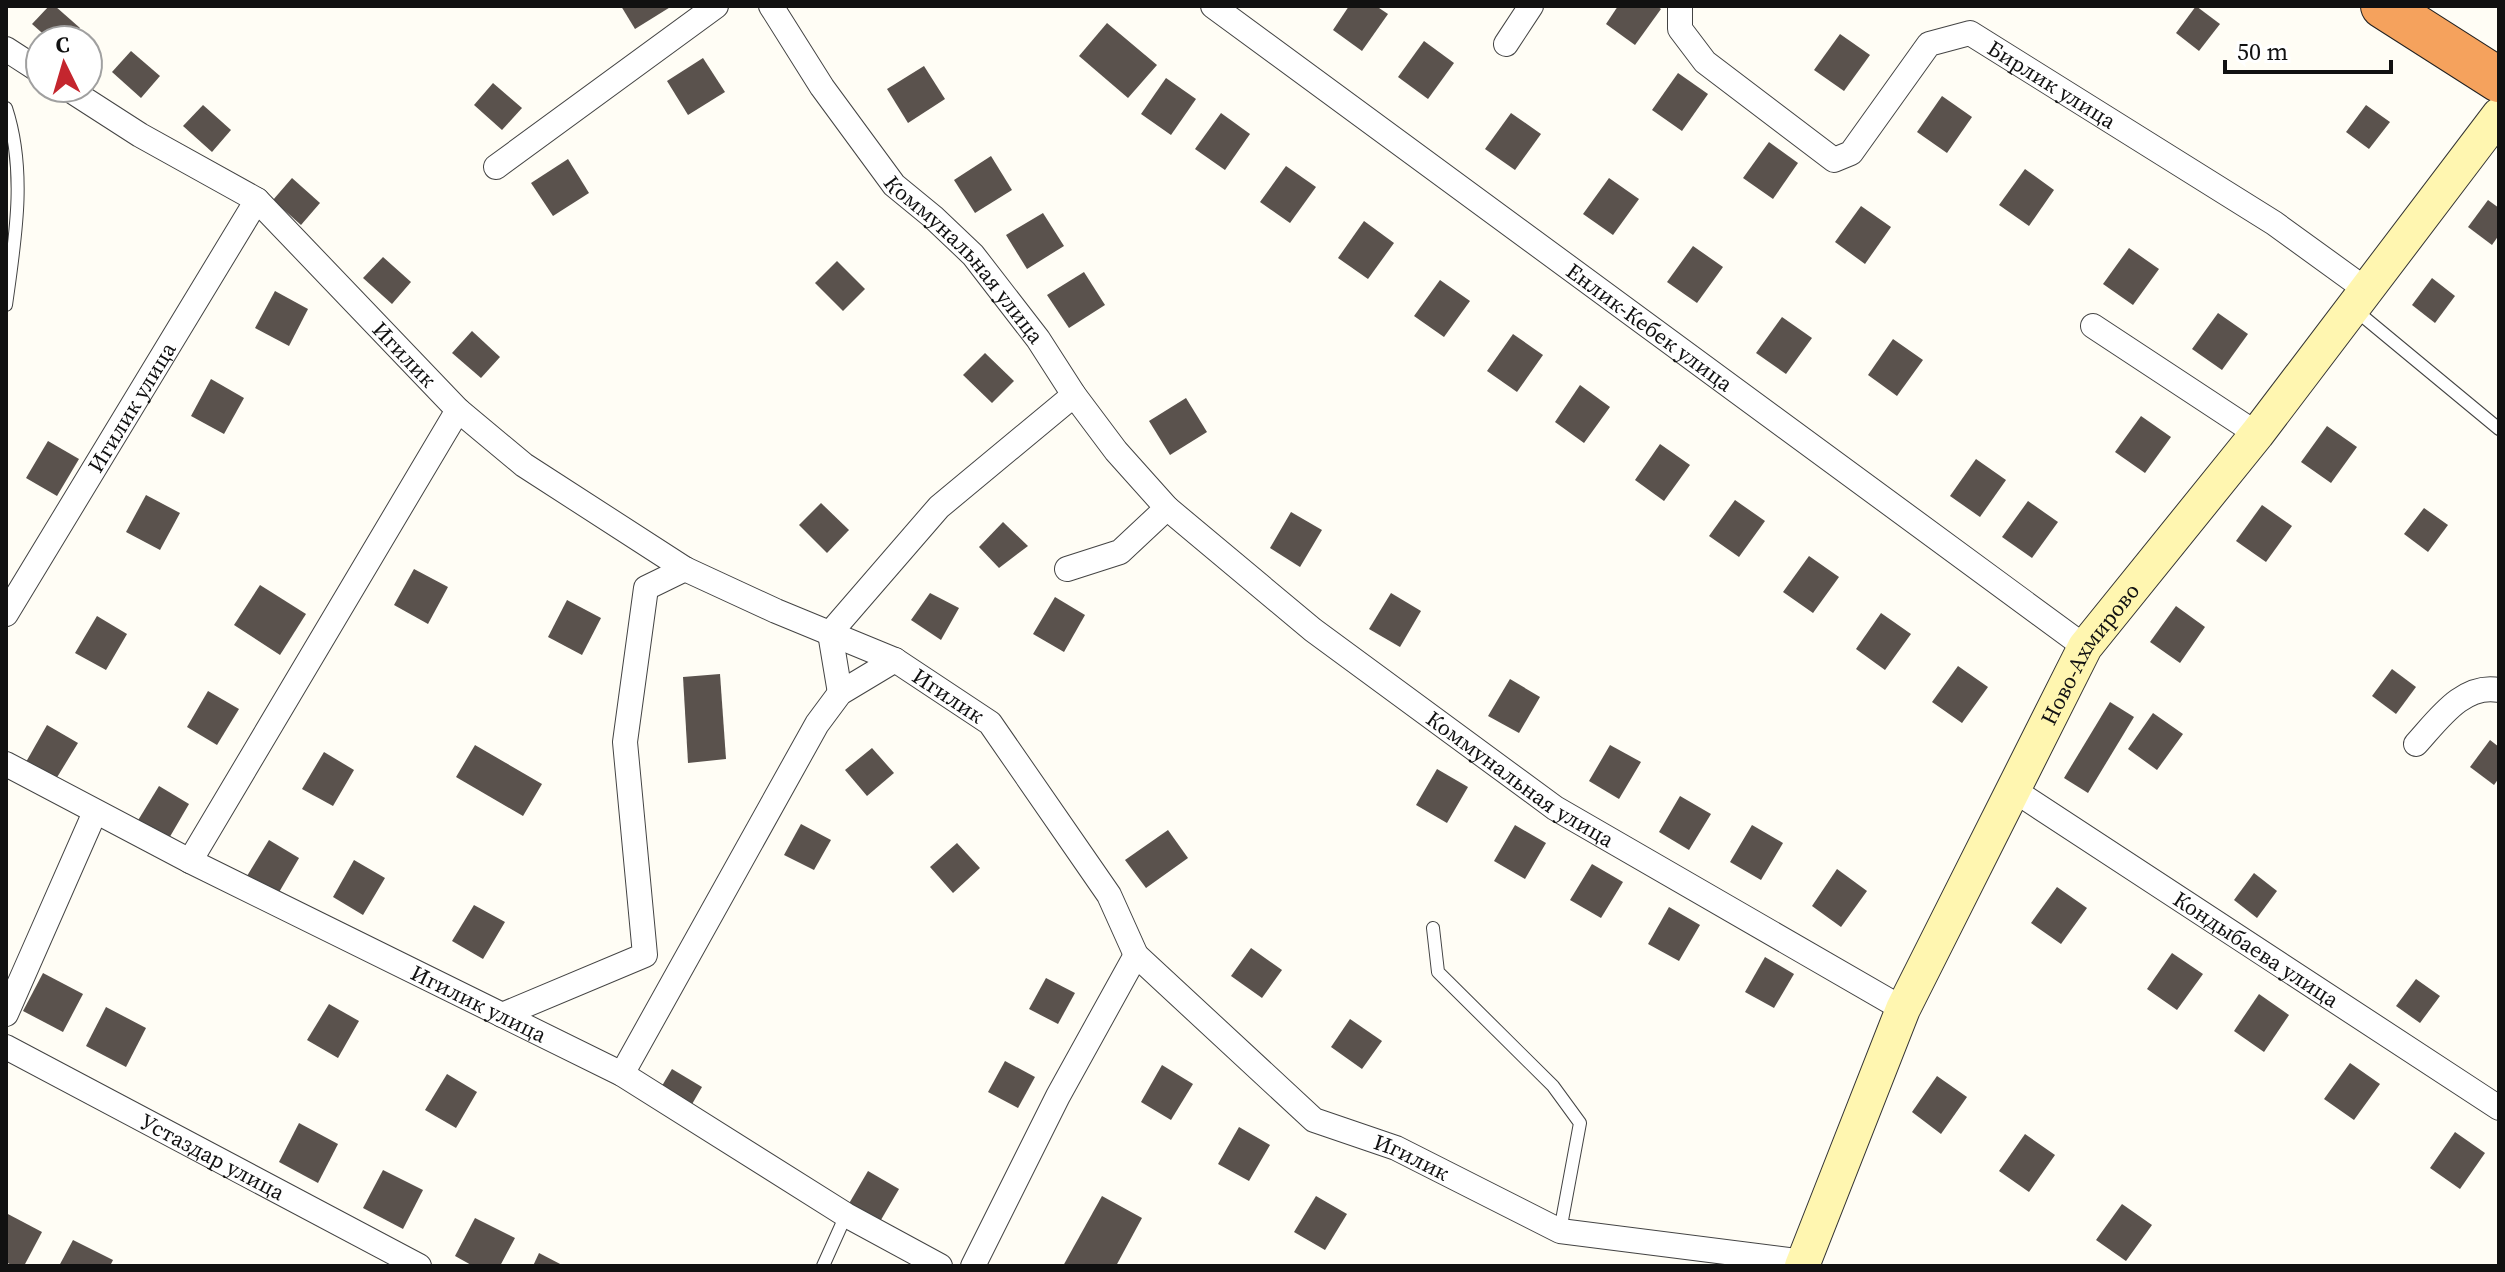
<svg xmlns="http://www.w3.org/2000/svg" width="2505" height="1272" font-family="'Source Serif 4',serif">
	<style>
		.building { fill: #5a524d }
		.lines { fill: none; stroke-linecap: round; stroke-linejoin: round }
		.lane-casing { stroke: #444; stroke-width: 14 }
		.street-casing { stroke: #444; stroke-width: 26 }
		.secondary-casing { stroke: #333; stroke-width: 36 }
		.highway-casing { stroke: #222; stroke-width: 46 }
		.lane { stroke: #fff; stroke-width: 12 }
		.street { stroke: #fff; stroke-width: 24 }
		.secondary { stroke: #fff6b0; stroke-width: 34 }
		.highway { stroke: #f5a25d; stroke-width: 44 }
		.labels { text-anchor: middle; stroke-width: 8; stroke-linejoin: round; paint-order: stroke }
		.street-label { font-size: 22px; fill: #111; stroke: #fff }
	</style>
	<rect width="100%" height="100%" fill="#fffdf5"/>
	<g class="building">
		<path d="M49,6H55L80,28L69,40H50L32,24Z"/>
		<path d="M621,6H672L635,29Z"/>
		<path d="M1349,6H1376L1388,14L1362,51L1333,30Z"/>
		<path d="M1618,6H1657L1661,9L1635,45L1606,24Z"/>
		<path d="M2196,6L2220,24L2199,51L2176,33Z"/>
		<path d="M1107,23L1157,65L1128,98L1079,56Z"/>
		<path d="M1840,34L1870,55L1844,91L1814,70Z"/>
		<path d="M1424,41L1454,63L1428,99L1398,77Z"/>
		<path d="M131,51L160,76L141,98L112,72Z"/>
		<path d="M703,58L725,92L688,115L667,81Z"/>
		<path d="M924,66L945,99L908,123L887,89Z"/>
		<path d="M1678,73L1708,94L1682,131L1652,110Z"/>
		<path d="M1166,78L1196,99L1171,135L1141,114Z"/>
		<path d="M493,83L522,108L502,130L474,105Z"/>
		<path d="M1942,96L1972,117L1947,153L1917,132Z"/>
		<path d="M203,105L231,130L212,152L183,126Z"/>
		<path d="M2366,105L2390,122L2369,149L2346,132Z"/>
		<path d="M1221,113L1250,134L1225,170L1195,149Z"/>
		<path d="M1511,113L1541,134L1515,170L1485,149Z"/>
		<path d="M1769,142L1798,163L1773,199L1743,178Z"/>
		<path d="M991,156L1012,190L975,213L954,180Z"/>
		<path d="M568,159L589,193L553,216L531,183Z"/>
		<path d="M1286,166L1316,187L1290,223L1260,202Z"/>
		<path d="M2025,169L2054,190L2029,226L1999,205Z"/>
		<path d="M292,178L320,203L301,225L273,200Z"/>
		<path d="M1609,178L1639,199L1613,235L1583,214Z"/>
		<path d="M2488,200L2499,208V235L2492,245L2468,227Z"/>
		<path d="M1861,206L1891,227L1865,264L1835,242Z"/>
		<path d="M1043,213L1064,246L1027,269L1006,235Z"/>
		<path d="M1364,221L1394,243L1368,279L1338,258Z"/>
		<path d="M1693,246L1723,267L1697,303L1667,282Z"/>
		<path d="M2129,248L2159,269L2133,305L2103,284Z"/>
		<path d="M383,257L411,282L392,304L363,278Z"/>
		<path d="M837,261L865,289L843,311L815,283Z"/>
		<path d="M1084,272L1105,305L1069,328L1047,295Z"/>
		<path d="M2432,278L2455,296L2435,323L2412,305Z"/>
		<path d="M1440,280L1470,301L1444,337L1414,316Z"/>
		<path d="M275,291L308,309L289,346L255,328Z"/>
		<path d="M2218,313L2248,334L2222,370L2192,349Z"/>
		<path d="M1782,317L1812,338L1786,374L1756,353Z"/>
		<path d="M472,331L500,357L481,378L452,353Z"/>
		<path d="M1513,334L1543,355L1517,392L1487,371Z"/>
		<path d="M1893,339L1923,360L1897,396L1868,375Z"/>
		<path d="M985,353L1014,381L992,403L963,375Z"/>
		<path d="M211,379L244,398L224,434L191,416Z"/>
		<path d="M1580,385L1610,407L1584,443L1555,422Z"/>
		<path d="M1186,398L1207,432L1170,455L1149,421Z"/>
		<path d="M2141,416L2171,437L2145,473L2115,452Z"/>
		<path d="M2327,426L2357,447L2331,483L2301,462Z"/>
		<path d="M48,441L79,459L57,496L26,478Z"/>
		<path d="M1660,444L1690,465L1664,501L1635,480Z"/>
		<path d="M1976,459L2006,480L1980,517L1950,496Z"/>
		<path d="M146,495L180,513L160,550L126,532Z"/>
		<path d="M1735,500L1765,521L1739,557L1709,536Z"/>
		<path d="M2028,501L2058,522L2032,558L2002,537Z"/>
		<path d="M821,503L849,530L827,553L799,525Z"/>
		<path d="M2262,505L2292,526L2266,562L2236,541Z"/>
		<path d="M2424,508L2448,525L2428,552L2404,534Z"/>
		<path d="M1291,512L1322,530L1300,567L1270,548Z"/>
		<path d="M1003,522L1028,546L999,568L979,547Z"/>
		<path d="M1809,556L1839,577L1813,613L1783,592Z"/>
		<path d="M414,569L448,587L428,624L394,605Z"/>
		<path d="M260,585L306,614L280,655L234,625Z"/>
		<path d="M930,593L959,608L941,640L911,620Z"/>
		<path d="M1391,593L1421,611L1400,647L1369,629Z"/>
		<path d="M1055,597L1085,615L1064,652L1033,634Z"/>
		<path d="M567,600L601,618L582,655L548,637Z"/>
		<path d="M2176,606L2205,627L2180,663L2150,642Z"/>
		<path d="M1881,613L1911,634L1885,670L1856,649Z"/>
		<path d="M97,616L127,634L106,670L75,653Z"/>
		<path d="M1958,666L1988,687L1962,723L1932,702Z"/>
		<path d="M2392,669L2416,687L2396,714L2372,696Z"/>
		<path d="M720,674L726,759L688,763L683,677Z"/>
		<path d="M1510,679L1540,697L1519,733L1488,716Z"/>
		<path d="M208,691L239,709L217,745L187,727Z"/>
		<path d="M2110,702L2134,717L2088,793L2064,778Z"/>
		<path d="M2153,713L2183,734L2157,770L2128,749Z"/>
		<path d="M47,725L78,743L56,779L26,762Z"/>
		<path d="M2490,740L2499,747V778L2494,785L2470,767Z"/>
		<path d="M475,745L542,784L523,816L456,777Z"/>
		<path d="M1610,745L1641,762L1619,799L1589,781Z"/>
		<path d="M872,748L894,773L867,796L845,770Z"/>
		<path d="M324,752L354,770L333,806L302,789Z"/>
		<path d="M1437,769L1468,787L1447,823L1416,805Z"/>
		<path d="M159,786L189,804L168,840L137,822Z"/>
		<path d="M1680,796L1711,814L1689,850L1659,832Z"/>
		<path d="M801,824L831,840L814,870L784,855Z"/>
		<path d="M1515,825L1546,843L1525,879L1494,861Z"/>
		<path d="M1752,825L1783,843L1761,880L1730,862Z"/>
		<path d="M1168,830L1188,858L1146,888L1125,860Z"/>
		<path d="M269,840L299,858L278,894L247,876Z"/>
		<path d="M957,843L980,868L953,893L930,867Z"/>
		<path d="M354,860L385,878L363,915L333,897Z"/>
		<path d="M1592,864L1623,882L1601,918L1570,900Z"/>
		<path d="M1837,869L1867,891L1841,927L1812,906Z"/>
		<path d="M2254,873L2277,891L2257,918L2234,900Z"/>
		<path d="M2057,887L2087,908L2061,944L2031,923Z"/>
		<path d="M474,905L505,922L483,959L452,941Z"/>
		<path d="M1669,907L1700,925L1679,961L1648,944Z"/>
		<path d="M1251,948L1282,970L1262,998L1231,976Z"/>
		<path d="M2172,953L2203,974L2177,1010L2147,989Z"/>
		<path d="M1765,957L1794,974L1774,1008L1745,992Z"/>
		<path d="M43,973L83,994L63,1032L23,1011Z"/>
		<path d="M1046,978L1075,993L1058,1024L1029,1009Z"/>
		<path d="M2416,979L2440,996L2420,1023L2396,1006Z"/>
		<path d="M2259,994L2289,1015L2264,1052L2234,1031Z"/>
		<path d="M329,1004L359,1021L338,1058L307,1040Z"/>
		<path d="M106,1007L146,1028L126,1067L86,1046Z"/>
		<path d="M1350,1019L1382,1041L1362,1069L1331,1047Z"/>
		<path d="M1005,1061L1035,1077L1018,1108L988,1092Z"/>
		<path d="M2350,1063L2380,1084L2354,1120L2324,1099Z"/>
		<path d="M1162,1065L1193,1084L1171,1120L1141,1102Z"/>
		<path d="M672,1069L702,1087L681,1123L650,1106Z"/>
		<path d="M447,1074L477,1092L456,1128L425,1110Z"/>
		<path d="M1937,1076L1967,1097L1941,1134L1912,1112Z"/>
		<path d="M299,1123L338,1144L318,1183L279,1162Z"/>
		<path d="M1239,1127L1270,1145L1249,1181L1218,1164Z"/>
		<path d="M2455,1132L2485,1153L2460,1189L2430,1168Z"/>
		<path d="M2025,1134L2055,1155L2029,1192L1999,1171Z"/>
		<path d="M383,1170L423,1190L403,1229L363,1208Z"/>
		<path d="M868,1171L899,1189L878,1225L847,1207Z"/>
		<path d="M1102,1196L1142,1218L1116,1266H1063Z"/>
		<path d="M1316,1196L1347,1214L1325,1250L1294,1232Z"/>
		<path d="M2122,1204L2152,1225L2126,1261L2096,1240Z"/>
		<path d="M6,1213L42,1232L24,1266H13L6,1262Z"/>
		<path d="M475,1218L515,1238L500,1266H473L455,1256Z"/>
		<path d="M73,1240L113,1260L110,1266H59Z"/>
		<path d="M539,1253L564,1266H533Z"/>
	</g>
	<g class="lines">
		<g class="lane-casing">
			<g id="lane">
				<path d="M6,108C27,172 15,240 6,305"/>
				<path d="M2354,309L2499,429"/>
				<path d="M1433,928L1438,972L1553,1086L1580,1123L1560,1231"/>
				<path d="M823,1266L846,1215"/>
			</g>
		</g>
		<g class="street-casing">
			<g id="street">
				<path id="s1" d="M771,6L822,87L894,185L933,217L973,255L1038,339L1074,395L1116,451L1167,508L1313,630L1555,808L1903,1009"/>
				<path id="s2" d="M1213,6L2085,647"/>
				<path id="s3" d="M1680,6V29L1705,62L1834,160L1851,153L1929,44L1970,33L2274,223L2365,289"/>
				<path d="M1506,44L1531,6"/>
				<path d="M6,49L40,71"/>
				<path id="s4" d="M67,88L140,135L257,200L458,410L524,465L685,569L776,611L895,660L990,723L1109,895L1136,955L1314,1120L1396,1148L1560,1231L1804,1262"/>
				<path d="M496,167L716,6"/>
				<path d="M2093,326L2257,434"/>
				<path d="M1067,569L1120,552L1167,508"/>
				<path id="s5" d="M6,614L257,200"/>
				<path d="M840,693L830,633L939,507L1074,395"/>
				<path d="M2416,744C2438,720 2463,683 2499,690"/>
				<path id="s6" d="M6,764L190,861L622,1074L846,1215L940,1266"/>
				<path id="s7" d="M2012,789L2499,1108"/>
				<path d="M190,861L458,410"/>
				<path d="M6,1014L95,812"/>
				<path d="M502,1015L645,955L625,742L646,588L685,569"/>
				<path id="s8" d="M6,1047L419,1266"/>
				<path d="M622,1074L817,724L840,693L895,660"/>
				<path d="M973,1266L1058,1096L1136,955"/>
			</g>
		</g>
		<g class="secondary-casing">
			<g id="secondary">
				<path id="s9" d="M1802,1266L1903,1009L2085,647L2257,434L2499,115"/>
			</g>
		</g>
		<g class="highway-casing">
			<path id="highway" d="M2383,6L2499,80"/>
		</g>
		<use href="#lane" class="lane"/>
		<use href="#street" class="street"/>
		<use href="#secondary" class="secondary"/>
		<use href="#highway" class="highway"/>
	</g>
	<g class="labels">
		<g class="street-label">
			<text dy="8" stroke="none"><textPath href="#s3" startOffset="518">Бирлик улица</textPath></text>
			<text dy="8" stroke="none"><textPath href="#s1" startOffset="320">Коммунальная улица</textPath></text>
			<text dy="8" stroke="none"><textPath href="#s2" startOffset="542">Енлик-Кебек улица</textPath></text>
			<text dy="8" stroke="none"><textPath href="#s4" startOffset="434">Игилик</textPath></text>
			<text dy="8" stroke="none"><textPath href="#s5" startOffset="242">Игилик улица</textPath></text>
			<text dy="8" stroke="none"><textPath href="#s9" startOffset="678">Ново-Ахмирово</textPath></text>
			<text dy="8" stroke="none"><textPath href="#s4" startOffset="1082">Игилик</textPath></text>
			<text dy="8" stroke="none"><textPath href="#s1" startOffset="1088">Коммунальная улица</textPath></text>
			<text dy="8" stroke="none"><textPath href="#s7" startOffset="292">Кондыбаева улица</textPath></text>
			<text dy="8" stroke="none"><textPath href="#s6" startOffset="530">Игилик улица</textPath></text>
			<text dy="8" stroke="none"><textPath href="#s8" startOffset="234">Устаздар улица</textPath></text>
			<text dy="8" stroke="none"><textPath href="#s4" startOffset="1754">Игилик</textPath></text>
		</g>
	</g>
	<rect width="2505" height="1272" fill="none" stroke="#111111" stroke-width="16"/>
	<g transform="translate(64 64) rotate(355)"><circle r="38" fill="#ffffff" stroke="#a0a0a0" stroke-width="2"/>
	<path d="M0-6L14 30L0 20L-14 30Z" fill="#c4262e"/>
	<text y="-12" font-size="22" font-weight="bold" text-anchor="middle" fill="#111111">С</text>
	</g>
	<path d="M2225 60v12h166v-12" fill="none" stroke="#111111" stroke-width="4"/>
	<text x="2237" y="60" font-size="24" fill="#111111" stroke="#ffffff" stroke-width="6" paint-order="stroke">50 m</text>
</svg>
